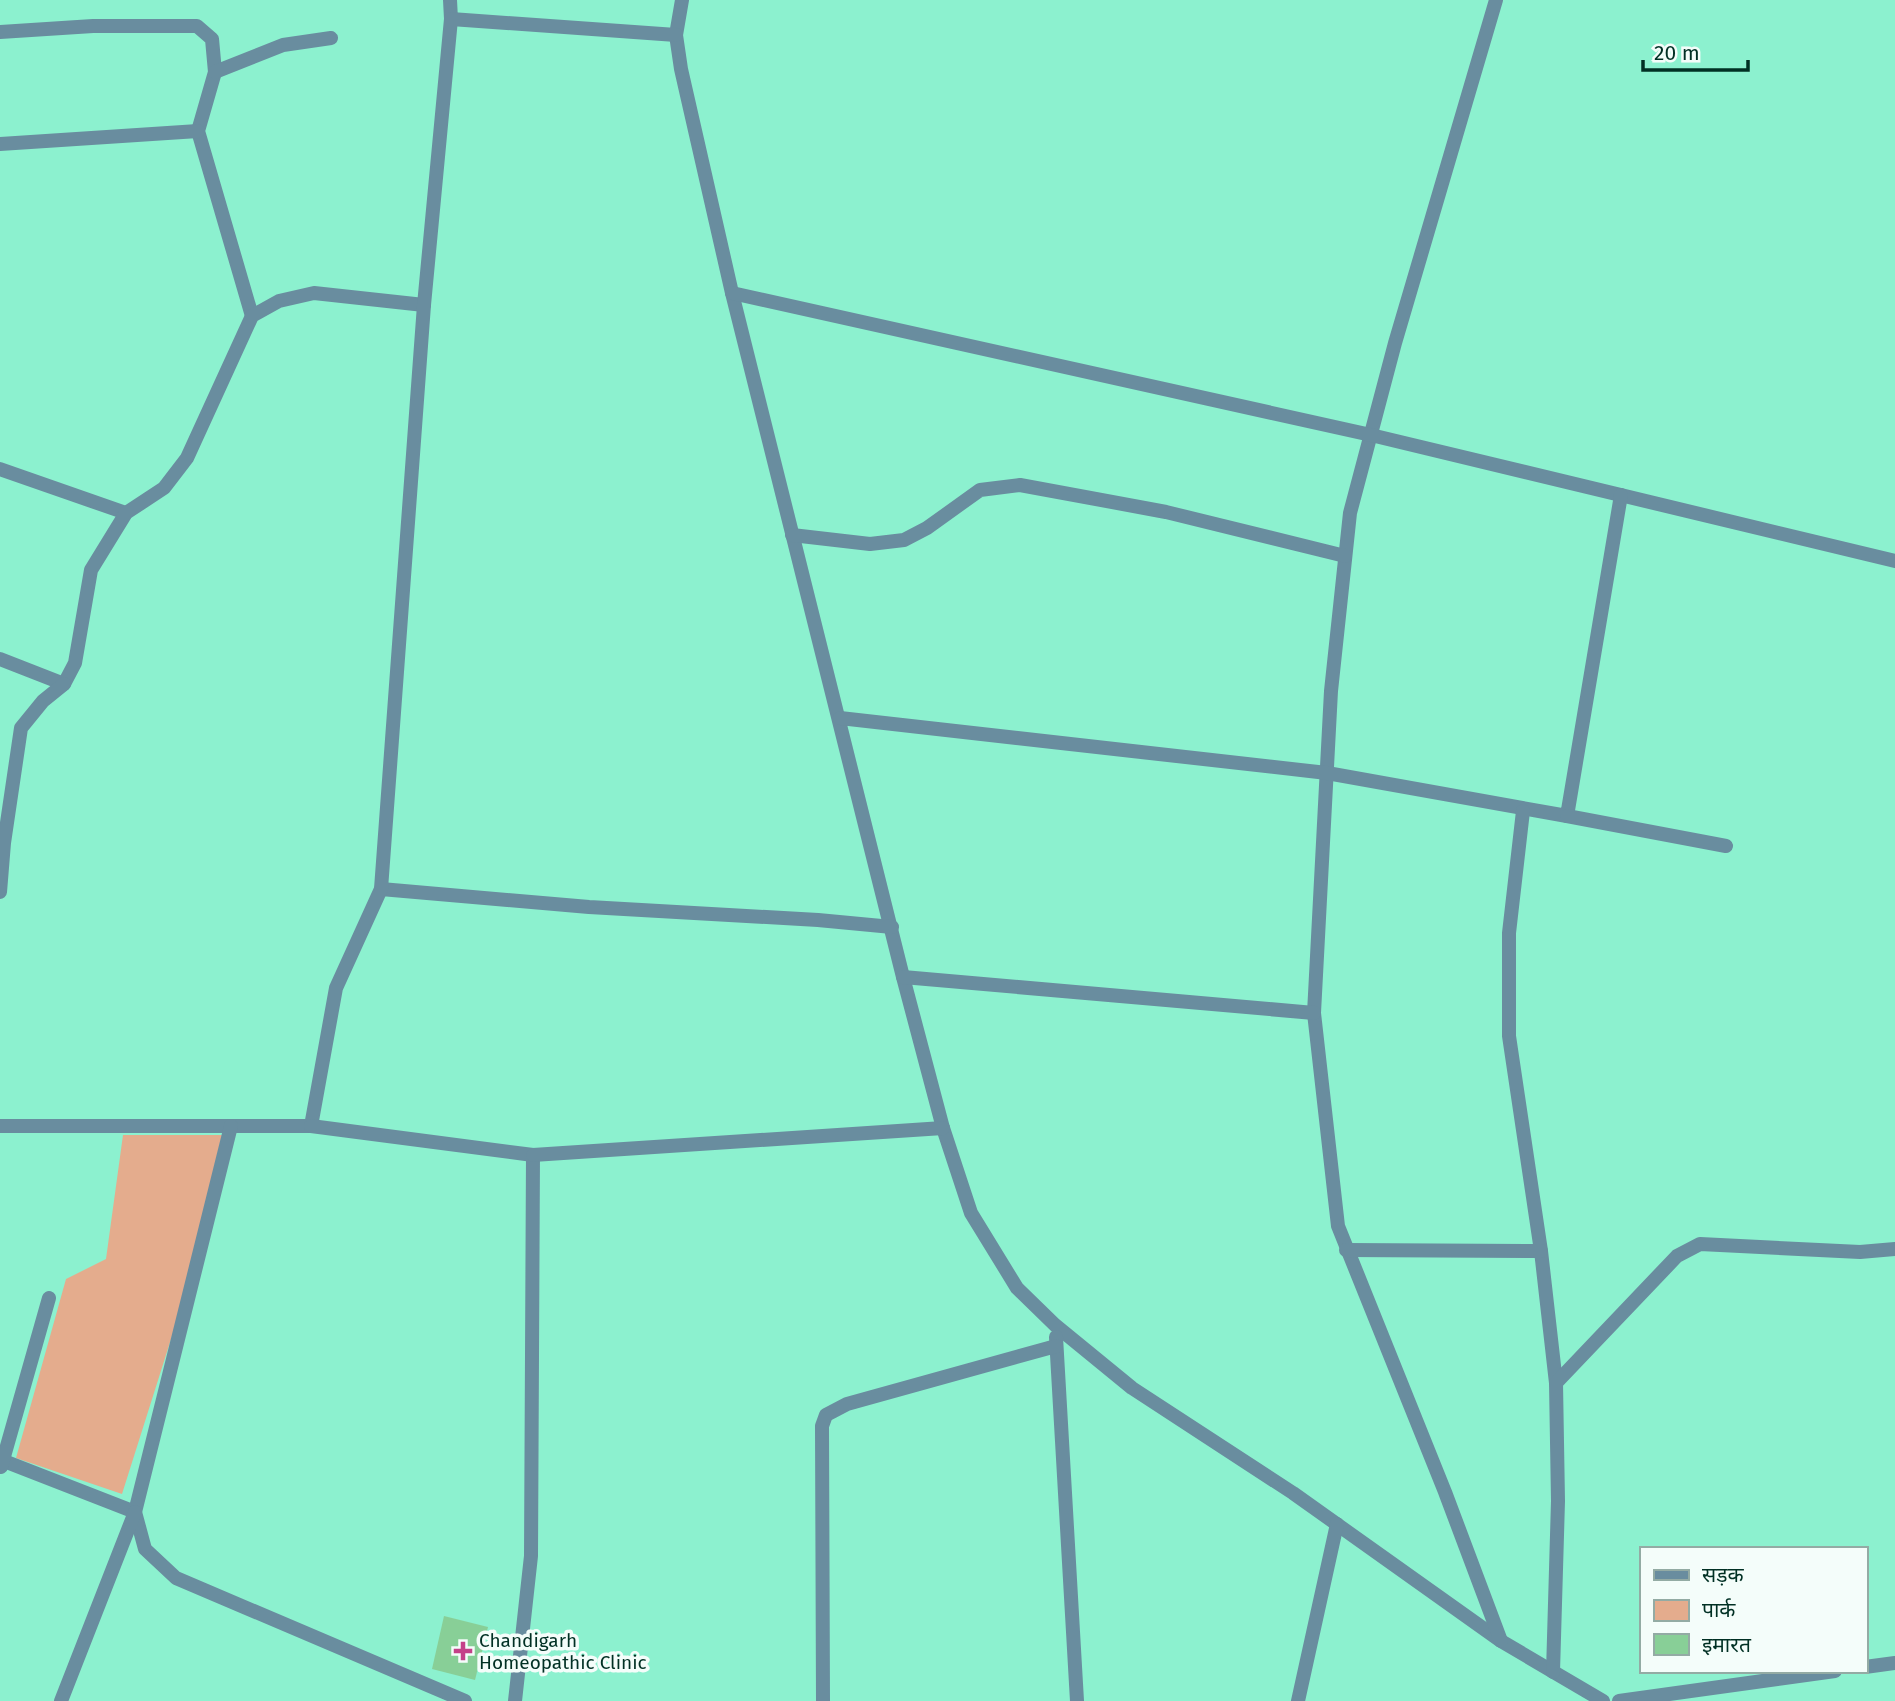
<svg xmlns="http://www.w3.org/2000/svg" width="1895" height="1701" font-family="'Fira Sans','Noto Sans Devanagari',sans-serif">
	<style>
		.green { fill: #e4ac8d }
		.building { fill: #88cf97 }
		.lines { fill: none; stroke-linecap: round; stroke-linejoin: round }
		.street { stroke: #698d9f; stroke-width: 14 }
		.poi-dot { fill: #c44189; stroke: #f4fdfa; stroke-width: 2.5 }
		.labels { text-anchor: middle; stroke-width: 7; stroke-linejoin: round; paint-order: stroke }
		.poi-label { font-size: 19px; fill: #013024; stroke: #f4fdfa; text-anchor: start }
	</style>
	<rect width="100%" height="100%" fill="#8cf1cf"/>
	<path class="green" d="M123,1135H222L178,1317L122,1494L16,1458L66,1279L106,1259Z"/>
	<path class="building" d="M444,1616L488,1627L475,1680L432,1669Z"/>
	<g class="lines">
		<g class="street">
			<path d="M450,0L451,19"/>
			<path d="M682,0L676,35L681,69L732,293L903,977L943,1128L971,1213L1017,1288L1055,1325L1132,1388L1293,1493L1501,1641L1603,1701"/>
			<path d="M1496,0L1395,343L1350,513L1331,691L1314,1013L1338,1226L1445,1492L1501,1641"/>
			<path d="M0,32L93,26H197L212,39L215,72L198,131L252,316"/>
			<path d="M215,72L283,45L331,38"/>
			<path d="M0,144L198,131"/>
			<path d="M732,293L1371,435L1895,561"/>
			<path d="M0,469L126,513"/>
			<path d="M792,535L870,544L904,540L927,528L980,490L1020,485L1166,512L1345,556"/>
			<path d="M0,659L64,684L75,663L91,570L126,513L164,488L187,458L252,316L279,301L314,293L424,305"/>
			<path d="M840,718L1327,773L1567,816L1621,495"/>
			<path d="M1523,811L1509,933V1036L1541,1251L1556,1383"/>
			<path d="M1567,816L1726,846"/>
			<path d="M381,889L589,907L818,920L892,927"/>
			<path d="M0,892L4,843L21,728L43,701L64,684"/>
			<path d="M903,977L1314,1013"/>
			<path d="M0,1126H311L336,988L381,889L424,305L451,19L676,35"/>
			<path d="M311,1126L533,1155L531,1556L515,1701"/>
			<path d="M533,1155L943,1128"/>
			<path d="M1346,1250L1541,1251"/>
			<path d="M1056,1337L1077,1701"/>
			<path d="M4,1461L135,1512L231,1126"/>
			<path d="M1,1467L49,1298"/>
			<path d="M135,1512L145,1549L176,1578L465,1701"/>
			<path d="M1865,1667L1895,1663"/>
			<path d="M1553,1672L1558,1501L1556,1383L1677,1256L1700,1244L1860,1252L1895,1249"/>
			<path d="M61,1701L135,1512"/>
			<path d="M823,1701L822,1426L826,1415L847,1404L1056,1346"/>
			<path d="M1298,1701L1337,1524"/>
			<path d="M1619,1701L1835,1671"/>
		</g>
	</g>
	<path class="poi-dot" d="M459.5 1640.5h7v7h7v7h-7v7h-7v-7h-7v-7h7z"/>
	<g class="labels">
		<g class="poi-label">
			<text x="479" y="1647">Chandigarh<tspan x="479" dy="22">Homeopathic Clinic</tspan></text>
		</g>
	</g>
	<rect x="1640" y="1547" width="228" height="126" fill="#f4fdfa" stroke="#93aba4" stroke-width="2"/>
	<rect x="1654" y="1570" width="35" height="10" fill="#698d9f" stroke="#93aba4" stroke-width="2"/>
	<text x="1702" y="1582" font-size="21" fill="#013024">सड़क</text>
	<rect x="1654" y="1600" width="35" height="21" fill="#e4ac8d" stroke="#93aba4" stroke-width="2"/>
	<text x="1702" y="1617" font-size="21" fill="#013024">पार्क</text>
	<rect x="1654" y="1634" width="35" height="21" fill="#88cf97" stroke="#93aba4" stroke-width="2"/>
	<text x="1702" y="1652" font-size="21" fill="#013024">इमारत</text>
	<path d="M1643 60v10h105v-10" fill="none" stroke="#013024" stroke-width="3.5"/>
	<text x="1654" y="60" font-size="21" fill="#013024" stroke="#f4fdfa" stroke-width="5" paint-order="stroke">20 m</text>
</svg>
